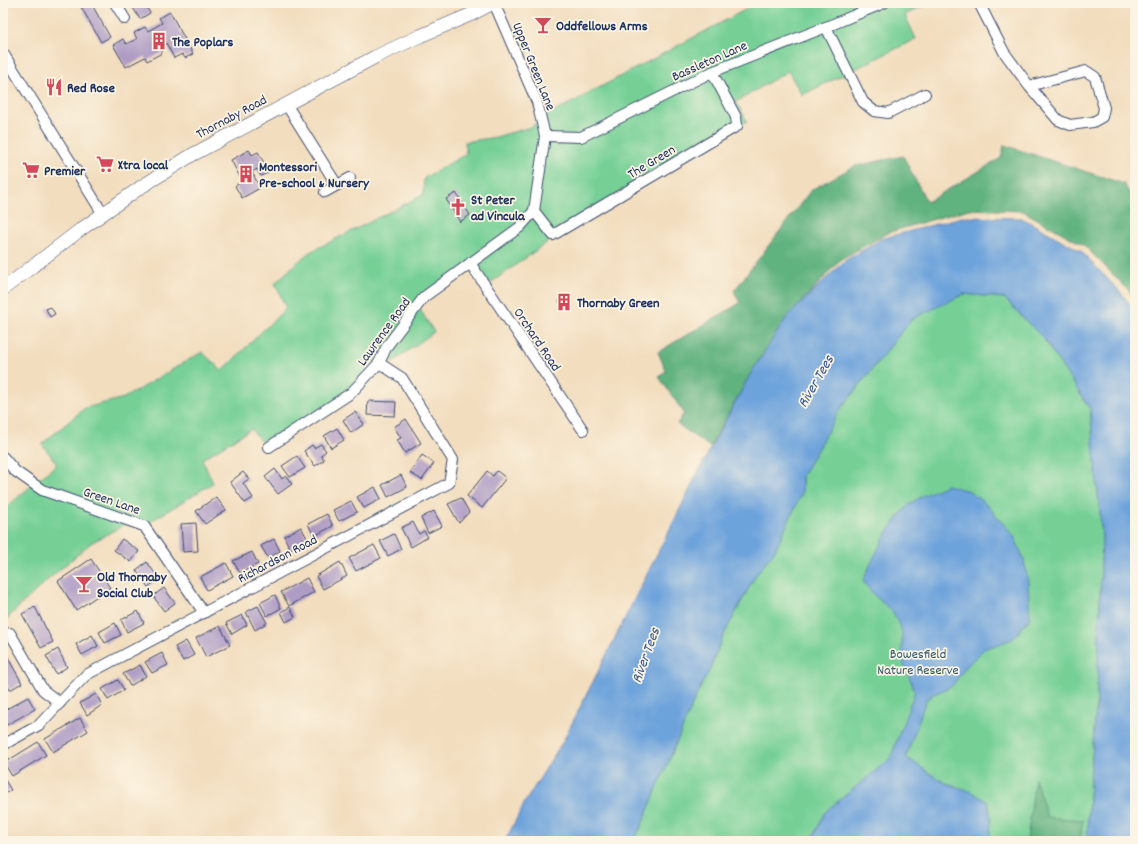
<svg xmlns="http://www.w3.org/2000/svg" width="1138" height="844" font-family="Dekko,sans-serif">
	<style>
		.green { fill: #76d096; stroke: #48807a }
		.forest { fill: #60b27f; stroke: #3e706e }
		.water { fill: #6da3db; stroke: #44699c }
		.building { fill: #af9cc5 }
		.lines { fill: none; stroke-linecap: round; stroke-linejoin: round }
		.minor-casing { stroke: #3b496c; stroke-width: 12 }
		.tertiary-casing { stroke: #3b496c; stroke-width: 14 }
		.minor { stroke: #fff; stroke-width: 10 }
		.tertiary { stroke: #fff; stroke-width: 13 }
		.labels { text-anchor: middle; stroke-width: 3.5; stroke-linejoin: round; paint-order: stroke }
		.poi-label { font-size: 14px; font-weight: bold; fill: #1b2f5e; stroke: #fcf5e5; text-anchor: start }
		.street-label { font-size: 14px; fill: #1b2f5e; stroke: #fcf5e5 }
		.park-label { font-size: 14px; fill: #32576c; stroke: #fcf5e5 }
		.water-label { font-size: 15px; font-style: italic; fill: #38588a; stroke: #fcf5e5 }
	</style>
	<rect width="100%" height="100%" fill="#fcf5e5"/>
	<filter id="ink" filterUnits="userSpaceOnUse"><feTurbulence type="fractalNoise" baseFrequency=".025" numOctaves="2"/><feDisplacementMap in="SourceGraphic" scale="8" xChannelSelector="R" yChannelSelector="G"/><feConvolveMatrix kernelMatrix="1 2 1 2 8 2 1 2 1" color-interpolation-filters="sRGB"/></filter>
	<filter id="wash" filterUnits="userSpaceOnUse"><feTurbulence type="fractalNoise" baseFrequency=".012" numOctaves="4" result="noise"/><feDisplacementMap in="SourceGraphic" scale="16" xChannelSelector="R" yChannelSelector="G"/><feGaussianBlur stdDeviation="0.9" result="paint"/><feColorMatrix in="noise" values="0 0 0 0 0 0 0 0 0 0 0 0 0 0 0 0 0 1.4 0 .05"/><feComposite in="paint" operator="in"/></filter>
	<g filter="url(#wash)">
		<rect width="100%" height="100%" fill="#f2ddbe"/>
		<g class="green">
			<path d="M758,3H929L905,15L916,39L802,95L788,71L736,102L747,121L555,237L485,287L471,267L425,300L419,308L434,332L351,392L265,446L251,429L202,459L213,483L140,528L126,524L91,543L43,584L3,622V510L57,464L42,444L85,408L124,398L202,352L222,371L286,308L275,283L308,253L423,195L424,178L466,154L465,142L496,137L531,127L548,115Z"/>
			<path d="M964,294L1004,298L1044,339L1090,409L1102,536L1097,697L1090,780L1087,841H633L640,829L696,696L710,669L722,638L755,576L775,549L802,493V476L839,411L912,319Z"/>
		</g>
		<g class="forest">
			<path d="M1004,145L1124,184L1135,202V299L1130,292L1085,246L1023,211L969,209L890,232L841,259L786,319L751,373L710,447L677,424L684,413L659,377L666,371L658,352L740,303L734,291L811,190L855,166L903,156L927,202L1001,158Z"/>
			<path d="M1035,778L1047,817L1083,820L1080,841H1027Z"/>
		</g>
		<g class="water">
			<path d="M962,217L1022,218L1081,251L1123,295L1135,312V841H1087L1090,780L1097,697L1102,536L1090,409L1044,339L1004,298L964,294L912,319L839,411L802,476V493L775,550L755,576L722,638L710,669L696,696L640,829L633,841H505L525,802L563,741L707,455L751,373L786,318L843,262L881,239Z"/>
			<path d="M947,485L969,491L987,505L1014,536L1024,560L1028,582L1030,618L1013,639L984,649L966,667L952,686L934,694L926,700L906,757L926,771L945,783L970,791L988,802L991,817L990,841H811L826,811L890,759L915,691L902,660V632L893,612L874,595L863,581C875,554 888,526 909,505C919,496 935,491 947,485Z"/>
		</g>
		<g id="blocks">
			<g class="building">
				<path d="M79,3H91L110,37L101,42Z"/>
				<path d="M130,3H144L150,13L140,19Z"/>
				<path d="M170,12L193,54L185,58L182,54L174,58L166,43L159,47L162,53L147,61L145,57L126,67L113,45L123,39L126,44L137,39L134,33L145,27L148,31L162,23L159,18Z"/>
				<path d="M249,150L252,155L258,152L269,172L261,176L257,169L252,172L260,188L242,198L235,186L242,181L231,160Z"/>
				<path d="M456,193L470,215L460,222L446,199Z"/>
				<path d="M566,297L569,303L562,306L559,301Z"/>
				<path d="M51,307L55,314L50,317L46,309Z"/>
				<path d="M368,401L396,402L395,416L367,415Z"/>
				<path d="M355,412L364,424L351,433L343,420Z"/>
				<path d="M406,419L421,443L405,453L397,440L401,438L394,427Z"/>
				<path d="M337,428L344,440L331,448L324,436Z"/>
				<path d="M321,444L326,451L321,455L324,460L315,466L304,451L312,445L314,448Z"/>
				<path d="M422,455L434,463L422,480L410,473Z"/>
				<path d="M297,456L305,468L290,477L282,466Z"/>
				<path d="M275,469L282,479L286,476L292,484L278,494L265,477Z"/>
				<path d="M487,471L493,476L497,471L506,478L482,508L467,496Z"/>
				<path d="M243,472L249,479L243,483L253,498L245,503L230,482Z"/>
				<path d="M401,475L407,487L388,497L382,485Z"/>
				<path d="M375,487L381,499L364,508L357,497Z"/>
				<path d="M216,497L226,510L205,524L196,511Z"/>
				<path d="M461,498L469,512L459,523L448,504Z"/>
				<path d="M351,501L357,512L339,521L333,510Z"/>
				<path d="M434,511L442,526L428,533L421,518Z"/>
				<path d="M327,514L333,526L314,536L308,524Z"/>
				<path d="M413,522L419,534L424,531L428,537L411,547L401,528Z"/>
				<path d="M196,523L198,551L183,552L181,524Z"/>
				<path d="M301,527L308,540L290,549L284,536Z"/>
				<path d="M394,534L401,549L388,556L380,541Z"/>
				<path d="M122,539L139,551L131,562L114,550Z"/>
				<path d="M274,539L280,551L268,558L261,546Z"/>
				<path d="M374,545L381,558L356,571L349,558Z"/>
				<path d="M252,552L258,564L240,573L233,561Z"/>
				<path d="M91,559L110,588L76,610L58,581Z"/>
				<path d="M147,562L159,579L148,587L136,570Z"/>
				<path d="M340,562L347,576L323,589L316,576Z"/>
				<path d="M226,563L233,576L207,590L200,577Z"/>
				<path d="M307,578L314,592L289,606L281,592Z"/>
				<path d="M164,588L175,603L164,611L153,596Z"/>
				<path d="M275,595L281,608L267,616L260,603Z"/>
				<path d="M258,606L267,623L255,630L246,612Z"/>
				<path d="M35,607L53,642L41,648L22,614Z"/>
				<path d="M290,607L295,617L286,622L281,612Z"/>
				<path d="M138,611L144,623L127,632L121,620Z"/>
				<path d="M242,615L247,625L232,634L226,623Z"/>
				<path d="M115,623L121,635L105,643L99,632Z"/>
				<path d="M220,626L230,645L206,657L196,638Z"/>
				<path d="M92,635L98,646L82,655L76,644Z"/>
				<path d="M186,641L194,655L183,661L175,647Z"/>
				<path d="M3,649L22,683L10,690L3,677Z"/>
				<path d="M58,649L67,667L56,674L46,656Z"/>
				<path d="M162,653L168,665L152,673L145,662Z"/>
				<path d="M140,665L146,676L130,686L123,674Z"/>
				<path d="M118,680L124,690L108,700L102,689Z"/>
				<path d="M96,694L102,705L87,715L80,703Z"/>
				<path d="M28,697L35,709L3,727V711Z"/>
				<path d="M80,718L88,731L53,752L45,739Z"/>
				<path d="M38,742L46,755L12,776L4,763Z"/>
				<path d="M3,777L11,790L3,795Z"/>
			</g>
		</g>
	</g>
	<g filter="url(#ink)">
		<use href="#blocks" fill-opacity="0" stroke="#3b496c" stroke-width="1"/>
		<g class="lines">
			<g class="minor-casing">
				<g id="minor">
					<path d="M115,3L125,19"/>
					<path d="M494,3L537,102L545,136L534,211"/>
					<path d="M979,3L1004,52L1029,86L1058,120L1070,125L1093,122L1102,117L1104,108L1095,77L1086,71L1029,86"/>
					<path d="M826,27L863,102L874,111L888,113L925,94"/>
					<path d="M3,53L103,214"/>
					<path d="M286,104L337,185"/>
					<path d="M545,136L581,137L712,72L826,27L884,3"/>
					<path d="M325,192L350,178"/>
					<path d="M534,211L553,235L737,126L736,117L712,72"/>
					<path d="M470,263L583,430"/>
					<path d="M269,447L351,393L379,363L387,346L424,297L520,227L534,211"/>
					<path d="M3,457L15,471L42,490L144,526L204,613"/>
					<path d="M10,633L43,690L60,703"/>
					<path d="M3,745L39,725L86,675L449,483L453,460L402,378L379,363"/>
				</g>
			</g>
			<g class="tertiary-casing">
				<path id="tertiary" d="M3,289L80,230L141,187L192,155L375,57L420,36L472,14L493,3"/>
			</g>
			<use href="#minor" class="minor"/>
			<use href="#tertiary" class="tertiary"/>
		</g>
	</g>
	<defs>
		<g id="bar-bare" transform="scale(1.38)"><path d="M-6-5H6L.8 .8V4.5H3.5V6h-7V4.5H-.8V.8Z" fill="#d1495b" stroke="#fcf5e5" stroke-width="2.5" paint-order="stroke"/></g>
		<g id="building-bare" transform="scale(1.38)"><path d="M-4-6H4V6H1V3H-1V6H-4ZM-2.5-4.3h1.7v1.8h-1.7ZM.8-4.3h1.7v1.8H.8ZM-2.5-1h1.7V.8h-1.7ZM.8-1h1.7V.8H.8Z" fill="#d1495b" stroke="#fcf5e5" stroke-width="2.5" paint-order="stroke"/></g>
		<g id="restaurant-bare" transform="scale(1.38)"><path d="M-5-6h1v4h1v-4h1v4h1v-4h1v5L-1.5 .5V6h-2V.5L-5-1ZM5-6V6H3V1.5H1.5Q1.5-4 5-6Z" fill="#d1495b" stroke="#fcf5e5" stroke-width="2.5" paint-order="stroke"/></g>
		<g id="supermarket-bare" transform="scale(1.38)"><path d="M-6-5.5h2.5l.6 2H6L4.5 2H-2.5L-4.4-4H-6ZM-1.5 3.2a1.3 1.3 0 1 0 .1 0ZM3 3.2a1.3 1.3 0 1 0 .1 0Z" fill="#d1495b" stroke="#fcf5e5" stroke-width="2.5" paint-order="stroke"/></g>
		<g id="church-bare" transform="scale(1.38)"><path d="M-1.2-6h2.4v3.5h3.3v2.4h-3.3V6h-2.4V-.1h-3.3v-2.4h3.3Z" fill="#d1495b" stroke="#fcf5e5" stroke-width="2.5" paint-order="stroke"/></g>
	</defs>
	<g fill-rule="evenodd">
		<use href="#bar-bare" x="543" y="25"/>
		<use href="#building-bare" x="159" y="41"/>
		<use href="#restaurant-bare" x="54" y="87"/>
		<use href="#supermarket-bare" x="105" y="164"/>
		<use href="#supermarket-bare" x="31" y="170"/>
		<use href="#building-bare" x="246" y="174"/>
		<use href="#church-bare" x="458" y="207"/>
		<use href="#building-bare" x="564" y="302"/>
		<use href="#bar-bare" x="84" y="584"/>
	</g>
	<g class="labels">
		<g class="poi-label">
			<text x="556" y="30">Oddfellows Arms</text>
			<text x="172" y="46">The Poplars</text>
			<text x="67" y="92">Red Rose</text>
			<text x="118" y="169">Xtra local</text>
			<text x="259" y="171">Montessori<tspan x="259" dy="16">Pre-school &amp; Nursery</tspan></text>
			<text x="44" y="175">Premier</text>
			<text x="471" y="204">St Peter<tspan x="471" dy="16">ad Vincula</tspan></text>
			<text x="577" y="307">Thornaby Green</text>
			<text x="97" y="581">Old Thornaby<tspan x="97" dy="16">Social Club</tspan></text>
		</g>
		<g class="street-label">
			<text transform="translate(709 60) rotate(-24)" y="5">Bassleton Lane</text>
			<text transform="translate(535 66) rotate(68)" y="5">Upper Green Lane</text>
			<text transform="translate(231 116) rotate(-28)" y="5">Thornaby Road</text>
			<text transform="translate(651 161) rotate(-31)" y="5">The Green</text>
			<text transform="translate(383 331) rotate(-54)" y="5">Lawrence Road</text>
			<text transform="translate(538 339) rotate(56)" y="5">Orchard Road</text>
			<text transform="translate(112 500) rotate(19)" y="5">Green Lane</text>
			<text transform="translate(277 558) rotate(-28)" y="5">Richardson Road</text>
		</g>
		<g class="park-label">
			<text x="918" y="658">Bowesfield<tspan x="918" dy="16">Nature Reserve</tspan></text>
		</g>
		<g class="water-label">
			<text transform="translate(815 381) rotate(-60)" y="5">River Tees</text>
			<text transform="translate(645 655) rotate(-70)" y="5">River Tees</text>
		</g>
	</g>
	<rect width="1138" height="844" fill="none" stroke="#fcf5e5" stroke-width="16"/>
</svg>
